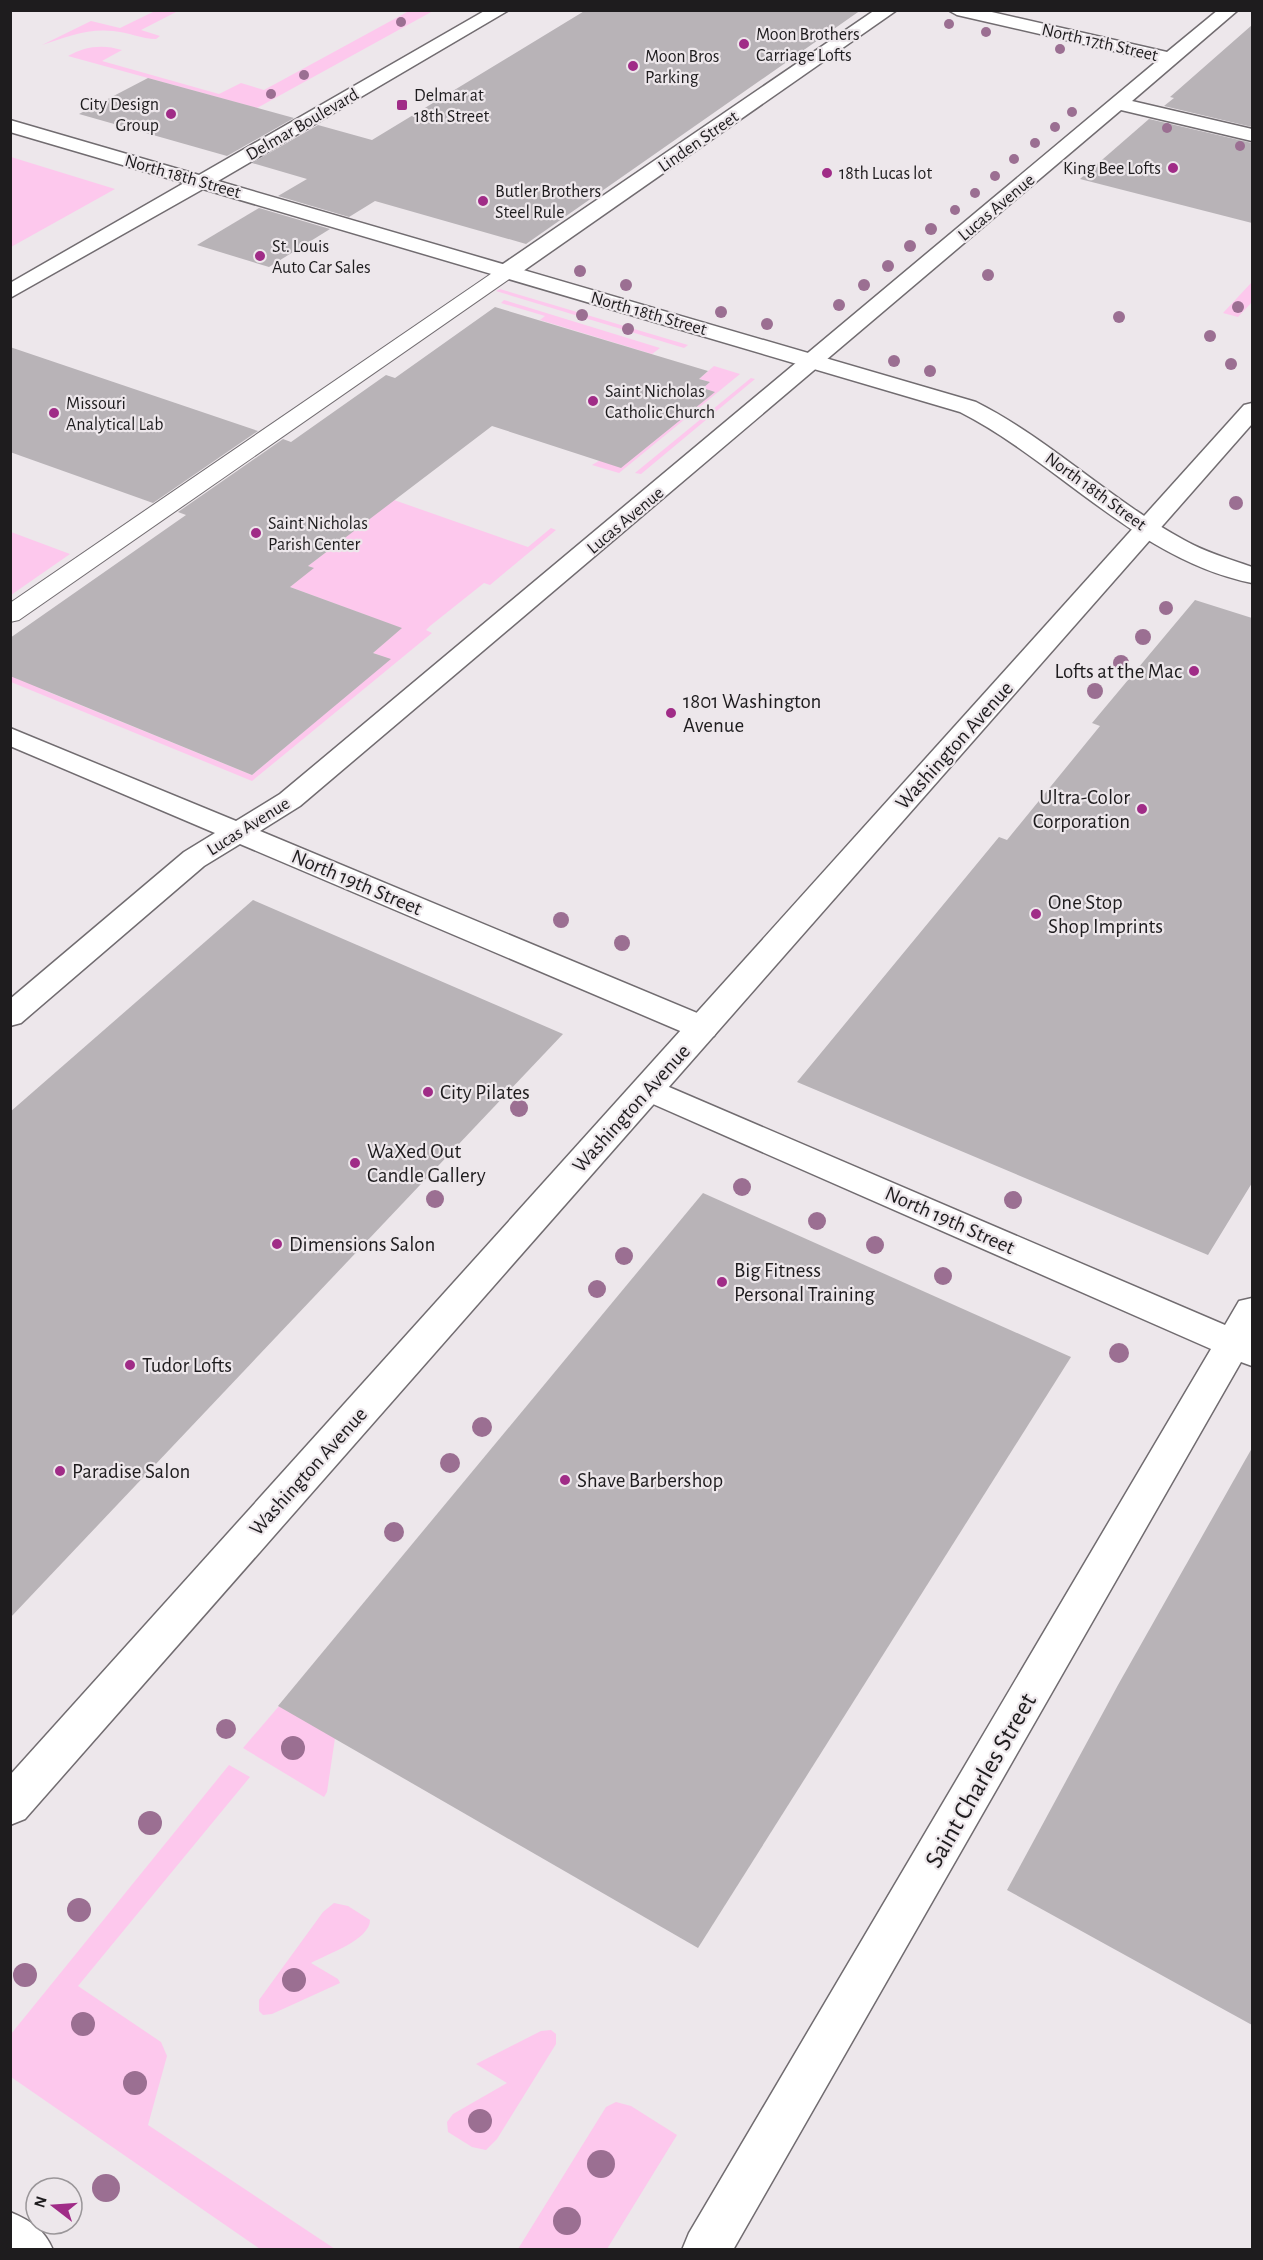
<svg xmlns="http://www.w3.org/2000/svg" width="1263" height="2260" font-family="'Alegreya Sans',sans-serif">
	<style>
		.green { fill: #fdc8ed }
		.building { fill: #b8b3b7 }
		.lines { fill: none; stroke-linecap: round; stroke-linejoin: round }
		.service-casing { stroke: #716c70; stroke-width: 2 }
		.minor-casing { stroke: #716c70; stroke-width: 3 }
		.tertiary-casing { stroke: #716c70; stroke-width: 3 }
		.secondary-casing { stroke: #716c70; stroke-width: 3 }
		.service { fill: #fff; fill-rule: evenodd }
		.minor { fill: #fff; fill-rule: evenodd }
		.tertiary { fill: #fff; fill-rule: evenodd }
		.secondary { fill: #fff; fill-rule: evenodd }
		.tree { fill: #9b6f92 }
		.poi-dot { fill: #a02c87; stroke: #ede7eb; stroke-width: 2 }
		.labels { text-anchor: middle; stroke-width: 4.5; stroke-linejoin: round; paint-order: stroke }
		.far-poi-label { font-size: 18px; fill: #1e1c1e; stroke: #ede7eb; text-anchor: start }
		.far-street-label { font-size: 18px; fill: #1e1c1e; stroke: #ede7eb }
		.poi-label { font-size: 21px; fill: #1e1c1e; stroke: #ede7eb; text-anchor: start }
		.street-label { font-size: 21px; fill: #1e1c1e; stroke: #ede7eb }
		.near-street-label { font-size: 26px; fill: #1e1c1e; stroke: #ede7eb }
	</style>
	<rect width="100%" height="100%" fill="#ede7eb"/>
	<g class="green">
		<path d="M155,11H178L141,30L160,36L156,39C142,39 128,32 113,31C89,28 65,37 42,45L91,21L120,28Z"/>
		<path d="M409,11H433L257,108L68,56C85,46 103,44 122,50L102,61L219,94L241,83L264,90Z"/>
		<path d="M10,157H11L115,189L11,247Z"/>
		<path d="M1252,282V302L1238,317L1223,313Z"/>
		<path d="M500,289L688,345L684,348L496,291Z"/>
		<path d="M504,300L660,348L652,354L540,320L545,316L501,303Z"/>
		<path d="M714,366L740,374L619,473L592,465L714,392L703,388L710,382L699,379Z"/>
		<path d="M751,378L755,379L641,474L635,473Z"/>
		<path d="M394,500L528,547L551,528L556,530L490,585L484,583L430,626L426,630L432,633L252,781L11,682L10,670L46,691L252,775L390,659L373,653L401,628L290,587L313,568L308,566Z"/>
		<path d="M10,532H11L70,554L11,595Z"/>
		<path d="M279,1706L335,1738L327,1792L324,1797L243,1748Z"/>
		<path d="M229,1765L250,1777L78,1986L161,2042L167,2056L148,2125L335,2249H260L11,2077V2034Z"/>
		<path d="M334,1903L348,1906L370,1920C370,1940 327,1954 311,1963L338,1979L340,1983L272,2014L263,2015L259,2011V2000L323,1912Z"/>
		<path d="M551,2030L556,2034V2044L497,2139L486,2150L472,2147L448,2132L447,2122L453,2114L507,2083L476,2064L541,2031Z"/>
		<path d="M616,2102L631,2106L677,2135L607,2249H518L606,2107Z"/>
	</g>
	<g class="building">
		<path d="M586,10H861L526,244L375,201L349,217L278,196L307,179L252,163L318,125L372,140Z"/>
		<path d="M1252,25V127L1164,106L1174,98L1170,97Z"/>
		<path d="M148,78L294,118L227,156L79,114Z"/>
		<path d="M1149,119L1252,143V223L1080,179Z"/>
		<path d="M259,208L330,229L269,267L197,245Z"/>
		<path d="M495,307L708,371L699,379L710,382L703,388L715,392L621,468L492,426L308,566L314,568L290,587L402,628L373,653L391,659L252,775L10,676V638L186,515L178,512L283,439L291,442L386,375L395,378Z"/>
		<path d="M10,347L258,431L153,503L10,452Z"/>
		<path d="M1195,600L1252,618V1183L1208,1255L797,1082L999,837L1007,840L1100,726L1092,723Z"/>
		<path d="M253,900L563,1034L10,1618V1112Z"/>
		<path d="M703,1193L1071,1357L698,1948L278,1706Z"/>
		<path d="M1252,1448V2025L1007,1890L1118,1685Z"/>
	</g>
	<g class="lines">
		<g class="service-casing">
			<path id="service" d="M508,265L515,267L518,271L515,275L19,620L10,622V603L501,267Z"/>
		</g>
		<g class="minor-casing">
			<g id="minor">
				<path d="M875,10H897L516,276H500L497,271L500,266Z"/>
				<path d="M948,10H983L1167,52L1218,10H1238L1132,101L1252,129V141L1121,110L300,806L260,831L714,1020L719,1028L714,1036L703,1039L692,1036L240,844L204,866L21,1023L10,1026V999L184,852L215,833L10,746V728L236,821L280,794L1157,61L957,15Z"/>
				<path d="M648,1078L1225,1325L1239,1301L1252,1298V1366L1241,1362L733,2250H682L689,2233L1211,1349L637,1097L632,1089L637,1081Z"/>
				<path d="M10,2212C31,2221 44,2229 53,2250H10Z"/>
			</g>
		</g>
		<g class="tertiary-casing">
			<path id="tertiary" d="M486,10H509L218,181L976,402C1051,440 1110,500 1184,540C1205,552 1229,559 1252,567V583C1138,560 1060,463 960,412L203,189L10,298V283L184,183L10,132V120L199,175Z"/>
		</g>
		<g class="secondary-casing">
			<path id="secondary" d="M1252,403V424L25,1819L10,1825V1775L1244,405Z"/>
		</g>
		<use href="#service" class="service"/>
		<use href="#minor" class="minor"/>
		<use href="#tertiary" class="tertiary"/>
		<use href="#secondary" class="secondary"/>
	</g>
	<g class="tree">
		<circle cx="401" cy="22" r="5"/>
		<circle cx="949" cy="24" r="5"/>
		<circle cx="986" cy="32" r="5"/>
		<circle cx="1060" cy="49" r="5"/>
		<circle cx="304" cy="75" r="5"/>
		<circle cx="271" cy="94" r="5"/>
		<circle cx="1072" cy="112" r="5"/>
		<circle cx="1055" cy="127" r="5"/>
		<circle cx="1167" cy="128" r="5"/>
		<circle cx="1035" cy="143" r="5"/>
		<circle cx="1240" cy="146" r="5"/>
		<circle cx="1014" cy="159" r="5"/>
		<circle cx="995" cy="176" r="5"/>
		<circle cx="975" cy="193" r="5"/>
		<circle cx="955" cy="210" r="5"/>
		<circle cx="931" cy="229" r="6"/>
		<circle cx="910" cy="246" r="6"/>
		<circle cx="888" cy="266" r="6"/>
		<circle cx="580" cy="271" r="6"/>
		<circle cx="988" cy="275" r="6"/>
		<circle cx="626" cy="285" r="6"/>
		<circle cx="864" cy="285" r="6"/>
		<circle cx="839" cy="305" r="6"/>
		<circle cx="1238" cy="307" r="6"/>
		<circle cx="721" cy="312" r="6"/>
		<circle cx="582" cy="315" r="6"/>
		<circle cx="1119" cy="317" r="6"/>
		<circle cx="767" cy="324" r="6"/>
		<circle cx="628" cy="329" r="6"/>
		<circle cx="1210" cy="336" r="6"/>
		<circle cx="894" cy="361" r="6"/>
		<circle cx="1231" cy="364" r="6"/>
		<circle cx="930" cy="371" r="6"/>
		<circle cx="1236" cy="503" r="7"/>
		<circle cx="1166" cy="608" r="7"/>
		<circle cx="1143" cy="637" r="8"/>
		<circle cx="1121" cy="663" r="8"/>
		<circle cx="1095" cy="691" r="8"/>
		<circle cx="561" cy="920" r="8"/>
		<circle cx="622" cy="943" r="8"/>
		<circle cx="519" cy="1108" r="9"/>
		<circle cx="742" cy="1187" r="9"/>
		<circle cx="435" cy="1199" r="9"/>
		<circle cx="1013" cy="1200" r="9"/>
		<circle cx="817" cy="1221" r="9"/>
		<circle cx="875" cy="1245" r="9"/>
		<circle cx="624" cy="1256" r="9"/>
		<circle cx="943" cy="1276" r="9"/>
		<circle cx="597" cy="1289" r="9"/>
		<circle cx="1119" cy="1353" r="10"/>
		<circle cx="482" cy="1427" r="10"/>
		<circle cx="450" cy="1463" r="10"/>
		<circle cx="394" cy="1532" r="10"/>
		<circle cx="226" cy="1729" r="10"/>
		<circle cx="293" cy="1748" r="12"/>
		<circle cx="150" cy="1823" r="12"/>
		<circle cx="79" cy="1910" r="12"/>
		<circle cx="25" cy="1975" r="12"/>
		<circle cx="294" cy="1980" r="12"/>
		<circle cx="83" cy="2024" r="12"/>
		<circle cx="135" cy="2083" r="12"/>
		<circle cx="480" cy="2121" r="12"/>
		<circle cx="601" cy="2164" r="14"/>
		<circle cx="106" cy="2188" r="14"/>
		<circle cx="567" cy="2221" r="14"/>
	</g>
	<g class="poi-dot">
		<circle cx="744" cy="44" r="6"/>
		<circle cx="633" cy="66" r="6"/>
		<rect x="396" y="99" width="12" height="12" rx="3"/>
		<circle cx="171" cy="114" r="6"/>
		<circle cx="1173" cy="168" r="6"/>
		<circle cx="827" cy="173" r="6"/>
		<circle cx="483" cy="201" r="6"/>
		<circle cx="260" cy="256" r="6"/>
		<circle cx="593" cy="401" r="6"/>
		<circle cx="54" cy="413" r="6"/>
		<circle cx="256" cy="533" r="6"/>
		<circle cx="1194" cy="671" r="6"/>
		<circle cx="671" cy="713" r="6"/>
		<circle cx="1142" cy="809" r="6"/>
		<circle cx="1036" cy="914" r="6"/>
		<circle cx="428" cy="1092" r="6"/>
		<circle cx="355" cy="1163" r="6"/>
		<circle cx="277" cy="1244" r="6"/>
		<circle cx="722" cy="1282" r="6"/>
		<circle cx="130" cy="1365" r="6"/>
		<circle cx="60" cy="1471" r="6"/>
		<circle cx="565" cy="1480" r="6"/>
	</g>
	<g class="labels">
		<g class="far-poi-label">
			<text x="756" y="40">Moon Brothers<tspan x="756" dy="21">Carriage Lofts</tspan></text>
			<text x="645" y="62">Moon Bros<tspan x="645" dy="21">Parking</tspan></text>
			<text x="414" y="101">Delmar at<tspan x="414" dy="21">18th Street</tspan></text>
			<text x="159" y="110" text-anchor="end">City Design<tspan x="159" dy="21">Group</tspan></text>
			<text x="1161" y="174" text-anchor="end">King Bee Lofts</text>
			<text x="839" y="179">18th Lucas lot</text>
			<text x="495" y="197">Butler Brothers<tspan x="495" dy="21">Steel Rule</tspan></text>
			<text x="272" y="252">St. Louis<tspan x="272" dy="21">Auto Car Sales</tspan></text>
			<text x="605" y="397">Saint Nicholas<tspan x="605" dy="21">Catholic Church</tspan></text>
			<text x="66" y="409">Missouri<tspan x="66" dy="21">Analytical Lab</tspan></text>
			<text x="268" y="529">Saint Nicholas<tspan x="268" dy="21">Parish Center</tspan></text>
		</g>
		<g class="far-street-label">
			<text transform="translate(1100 42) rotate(13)" y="6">North 17th Street</text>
			<text transform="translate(302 124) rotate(-30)" y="6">Delmar Boulevard</text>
			<text transform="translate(698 141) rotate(-35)" y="6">Linden Street</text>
			<text transform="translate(183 176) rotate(16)" y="6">North 18th Street</text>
			<text transform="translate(996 207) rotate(-40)" y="6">Lucas Avenue</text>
			<text transform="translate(649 313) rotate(16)" y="6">North 18th Street</text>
			<text transform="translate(1096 491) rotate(36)" y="6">North 18th Street</text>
			<text transform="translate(625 520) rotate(-40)" y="6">Lucas Avenue</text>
			<text transform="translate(248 826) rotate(-32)" y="6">Lucas Avenue</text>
		</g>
		<g class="poi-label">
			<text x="1182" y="678" text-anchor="end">Lofts at the Mac</text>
			<text x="683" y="708">1801 Washington<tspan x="683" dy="24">Avenue</tspan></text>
			<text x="1130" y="804" text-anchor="end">Ultra-Color<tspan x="1130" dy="24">Corporation</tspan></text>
			<text x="1048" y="909">One Stop<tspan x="1048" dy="24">Shop Imprints</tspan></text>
			<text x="440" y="1099">City Pilates</text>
			<text x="367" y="1158">WaXed Out<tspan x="367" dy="24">Candle Gallery</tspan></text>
			<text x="289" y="1251">Dimensions Salon</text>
			<text x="734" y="1277">Big Fitness<tspan x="734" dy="24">Personal Training</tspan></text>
			<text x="142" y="1372">Tudor Lofts</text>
			<text x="72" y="1478">Paradise Salon</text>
			<text x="577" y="1487">Shave Barbershop</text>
		</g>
		<g class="street-label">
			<text transform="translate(954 745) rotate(-48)" y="7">Washington Avenue</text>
			<text transform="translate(357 882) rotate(23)" y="7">North 19th Street</text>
			<text transform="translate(631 1108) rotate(-48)" y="7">Washington Avenue</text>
			<text transform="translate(950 1220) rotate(24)" y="7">North 19th Street</text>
			<text transform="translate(308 1471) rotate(-48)" y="7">Washington Avenue</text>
		</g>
		<g class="near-street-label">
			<text transform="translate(980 1780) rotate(-60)" y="9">Saint Charles Street</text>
		</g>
	</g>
	<rect width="1263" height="2260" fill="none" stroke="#1e1c1e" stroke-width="24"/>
	<g transform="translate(54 2206) rotate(287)"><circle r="28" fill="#ede7eb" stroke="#9a9699" stroke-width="1.5"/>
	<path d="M0-4.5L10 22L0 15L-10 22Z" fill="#a02c87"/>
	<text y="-9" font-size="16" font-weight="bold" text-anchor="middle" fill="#1e1c1e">N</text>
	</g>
</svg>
